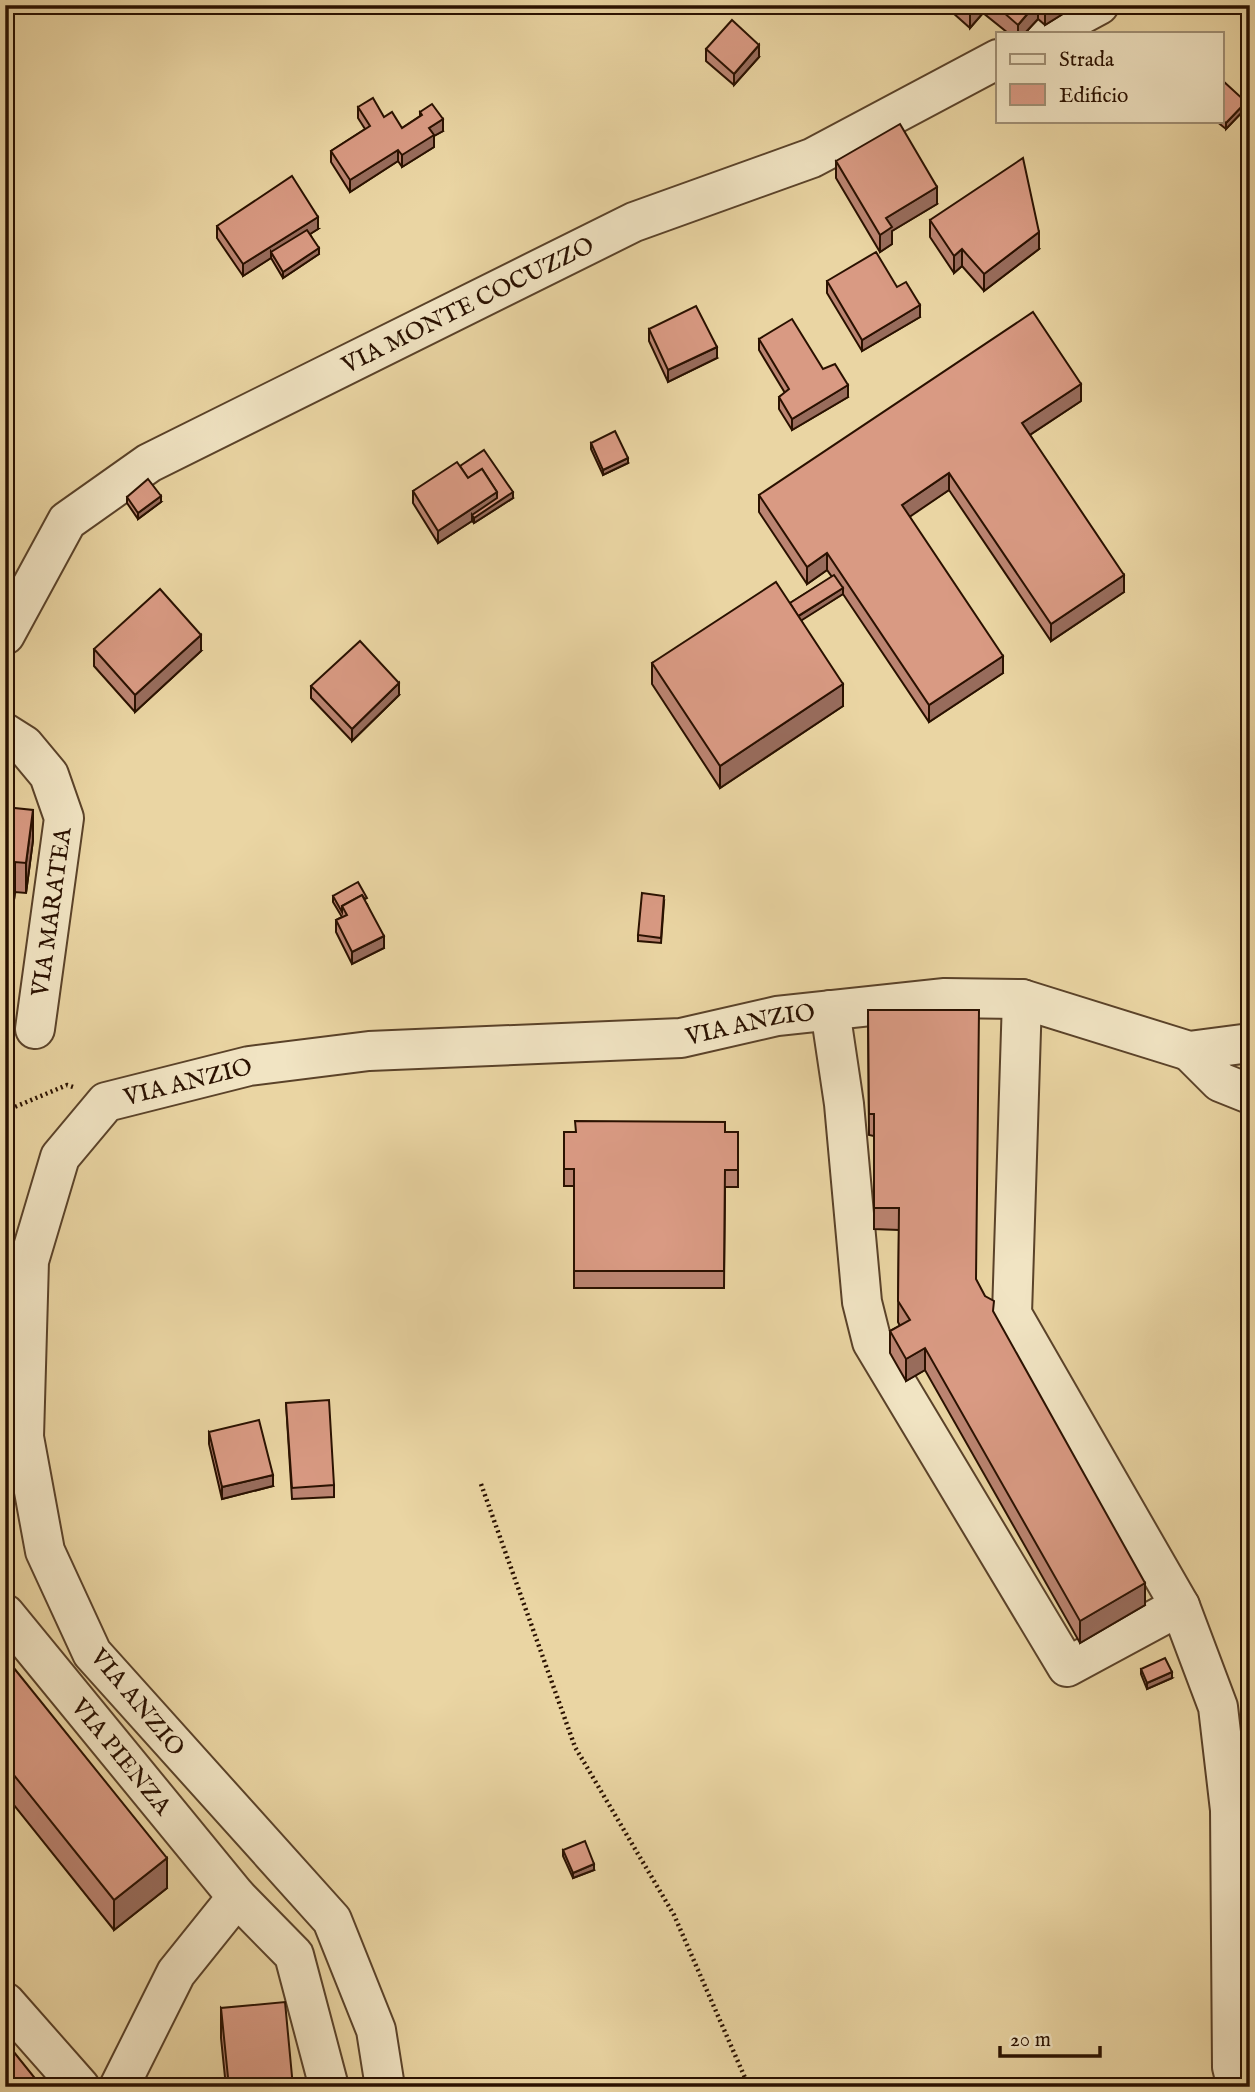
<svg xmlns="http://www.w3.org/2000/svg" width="1255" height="2092" font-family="'IM FELL English',serif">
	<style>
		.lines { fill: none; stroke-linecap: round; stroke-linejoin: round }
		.minor-casing { stroke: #5a4229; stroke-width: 42 }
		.path { stroke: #2a1100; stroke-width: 4.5; stroke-dasharray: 2 3.5; stroke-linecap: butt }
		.minor { stroke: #f1e4c3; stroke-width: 38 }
		.wall { fill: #bb8471; stroke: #2a1100; stroke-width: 2 }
		.shaded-wall { fill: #986c5c; stroke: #2a1100; stroke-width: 2 }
		.building { fill: #d99a83; stroke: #2a1100; stroke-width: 2 }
		.labels { text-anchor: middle; stroke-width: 5; stroke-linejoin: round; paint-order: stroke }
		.street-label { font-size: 24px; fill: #2a1100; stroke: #f1e4c3 }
	</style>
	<rect width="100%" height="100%" fill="#ead5a3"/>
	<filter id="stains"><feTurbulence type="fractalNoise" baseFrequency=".00286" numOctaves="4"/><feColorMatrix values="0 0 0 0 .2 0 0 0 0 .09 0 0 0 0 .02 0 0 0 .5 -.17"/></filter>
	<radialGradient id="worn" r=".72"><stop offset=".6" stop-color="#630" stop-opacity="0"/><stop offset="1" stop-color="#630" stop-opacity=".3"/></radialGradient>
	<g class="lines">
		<g class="minor-casing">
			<g id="minor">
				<path d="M1047,33L1099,5"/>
				<path id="s1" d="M5,635L67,521L149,463L634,222L812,158L998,59"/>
				<path d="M5,733L24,745L49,775L64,818L35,1029"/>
				<path d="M1022,999L1012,1314L1180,1606L1218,1707L1230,1810L1232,2067L1237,2087"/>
				<path d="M830,1010L844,1104L862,1302L872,1342L1067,1667L1180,1606"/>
				<path d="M1189,1051L1220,1082L1250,1094"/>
				<path id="s2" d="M5,1614L237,1897"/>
				<path d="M5,2002L80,2087"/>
				<path d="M119,2087L176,1973L237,1897L294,1955L329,2087"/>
				<path id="s3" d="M385,2087L376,2030L332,1920L92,1653L45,1551L24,1437L29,1261L60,1157L106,1102L249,1066L369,1051L681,1038L777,1016L945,998L1022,999L1189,1051L1250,1043"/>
			</g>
		</g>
		<g class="path">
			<path d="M5,1111L67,1085L73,1087"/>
			<path d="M481,1484L575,1747L674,1915L749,2087"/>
		</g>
		<use href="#minor" class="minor"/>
	</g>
	<g class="wall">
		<path d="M944,5H1074V7L1045,25L1038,19L1025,33H1008L983,13L970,28Z"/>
		<path d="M706,49L759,57L734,85L706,61Z"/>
		<path d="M1222,80L1246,108L1226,129L1216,121H1222Z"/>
		<path d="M358,107L384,117L402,128L420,116V112L443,131L434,136V147L402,167L398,161L350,192L331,162V151L365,129L358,118Z"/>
		<path d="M836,161L937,204L892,231V244L880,252L836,178Z"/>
		<path d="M930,220L1039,249L984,291L962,266L954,273L930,237Z"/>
		<path d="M217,226L318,229L310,234L319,254L283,278L271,258L243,276L217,238Z"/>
		<path d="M827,281L897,287L920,317L862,351L827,293Z"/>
		<path d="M649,329L717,358L668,382L649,341Z"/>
		<path d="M759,339L823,369L848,397L792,430L779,409V397L785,393L759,350Z"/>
		<path d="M1081,401L1030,435L1124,592L1051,641L949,490L909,516L1003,673L929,722L843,594L801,620L843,706L720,788L652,684V663L790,603L832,577L827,570L807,584L759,512V495Z"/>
		<path d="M591,443L628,463L603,475L591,449Z"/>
		<path d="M460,466L513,498L474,523L472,521L438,543L413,503V491Z"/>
		<path d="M127,497L161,502L138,519L127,503Z"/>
		<path d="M94,649L201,651L135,712L94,666Z"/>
		<path d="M311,686L399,695L352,741L311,698Z"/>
		<path d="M5,807L33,840L26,893L15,892L9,940H5Z"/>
		<path d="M333,896L367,904L384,948L352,964L336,932V920L342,917L333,902Z"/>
		<path d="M664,902L661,943L638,941V935Z"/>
		<path d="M5,962L14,993L7,1045H5Z"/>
		<path d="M868,1010L976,1280L1145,1605L1080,1643L925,1370L906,1381L890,1353V1331L900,1326L898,1322L899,1230L874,1229V1136L869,1135Z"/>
		<path d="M564,1132H738V1187H725L724,1288H574V1186H564Z"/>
		<path d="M286,1403L334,1485V1497L292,1499Z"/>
		<path d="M209,1432L273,1486L222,1499L209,1444Z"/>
		<path d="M5,1657L167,1888L114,1930L5,1794Z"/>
		<path d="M1141,1669L1172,1678L1147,1689L1141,1674Z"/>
		<path d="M563,1850L594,1870L573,1878L563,1856Z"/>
		<path d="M221,2008L293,2087H226L221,2038Z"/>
	</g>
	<g class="shaded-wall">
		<path d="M975,5H983V13L970,28V11Z"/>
		<path d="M1035,5H1038V19L1025,33H1018V25Z"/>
		<path d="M1049,5H1074V7L1045,25V8Z"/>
		<path d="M759,45V57L734,85V74Z"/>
		<path d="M1246,102V108L1226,129V123Z"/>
		<path d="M443,119V131L434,136V147L402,167V155L429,128Z"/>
		<path d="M398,150V161L350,192V180Z"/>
		<path d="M937,187V204L892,231V244L880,252V235L886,218Z"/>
		<path d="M318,217V229L274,257L271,252V258L243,276V264Z"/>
		<path d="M1039,232V249L984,291V274Z"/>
		<path d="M319,248V254L283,278V272Z"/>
		<path d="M962,249V266L954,273V256Z"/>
		<path d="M920,305V317L862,351V340Z"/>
		<path d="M717,347V358L668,382V370Z"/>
		<path d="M1081,384V401L1022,440V423Z"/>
		<path d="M848,385V397L792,430V419Z"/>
		<path d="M628,458V463L603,475V470Z"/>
		<path d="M949,473V490L902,522V505Z"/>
		<path d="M497,492H513V498L474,523V518L472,515V521L438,543V531Z"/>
		<path d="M161,496V502L138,519V513Z"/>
		<path d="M827,553V570L807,584V567Z"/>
		<path d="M1124,575V592L1051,641V624Z"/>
		<path d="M843,588V594L791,627V621Z"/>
		<path d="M201,635V651L135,712V695Z"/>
		<path d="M1003,656V673L929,722V705Z"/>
		<path d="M399,683V695L352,741V729Z"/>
		<path d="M843,684V706L720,788V766Z"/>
		<path d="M33,810V840L26,893V863Z"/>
		<path d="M15,862V892L9,940V911Z"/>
		<path d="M384,936V948L352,964V952Z"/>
		<path d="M14,963V993L7,1045V1016Z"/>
		<path d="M925,1348V1370L906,1381V1359Z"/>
		<path d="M273,1475V1486L222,1499V1487Z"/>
		<path d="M1145,1583V1605L1080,1643V1621Z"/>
		<path d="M1172,1672V1678L1147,1689V1683Z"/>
		<path d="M167,1858V1888L114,1930V1900Z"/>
		<path d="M594,1864V1870L573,1878V1873Z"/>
	</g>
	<g class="building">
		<path d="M964,5H975L970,11Z"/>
		<path d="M995,5H1035L1018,25Z"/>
		<path d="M732,20L759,45L734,74L706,49Z"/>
		<path d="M1222,80L1246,102L1226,123L1222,120Z"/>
		<path d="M373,98L384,117L392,112L402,128L422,115L420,112L432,104L443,119L429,128L434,135L402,155L398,150L350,180L331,151L370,126L358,107Z"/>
		<path d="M900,124L937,187L886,218L892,227L880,235L836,161Z"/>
		<path d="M1023,158L1039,232L984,274L962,249L954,256L930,220Z"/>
		<path d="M292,176L318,217L243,264L217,226Z"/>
		<path d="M307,230L319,248L283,272L271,252Z"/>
		<path d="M876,252L897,287L906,282L920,305L862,340L827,281Z"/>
		<path d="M696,306L717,347L668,370L649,329Z"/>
		<path d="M1033,312L1081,384L1022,423L1124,575L1051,624L949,473L902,505L1003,656L929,705L827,553L807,567L759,495Z"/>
		<path d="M792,319L823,369L835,364L848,385L792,419L779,397L789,389L759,339Z"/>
		<path d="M615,431L628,458L603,470L591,443Z"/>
		<path d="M484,450L513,492L474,518L472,515L497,498V492L482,469L468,478L460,466Z"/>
		<path d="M457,462L468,478L482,469L497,492L438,531L413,491Z"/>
		<path d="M148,479L161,496L138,513L127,497Z"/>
		<path d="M834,575L843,588L798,616L790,603Z"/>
		<path d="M776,582L843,684L720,766L652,663Z"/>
		<path d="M160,589L201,635L135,695L94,649Z"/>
		<path d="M360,641L399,683L352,729L311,686Z"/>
		<path d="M5,807L33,810L26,863L15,862L9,911L5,910Z"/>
		<path d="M358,882L367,898L365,899L362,895L342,906V912L333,896Z"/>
		<path d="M642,893L664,896L661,938L638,935Z"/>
		<path d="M362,895L384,936L352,952L336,920L347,915L342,906Z"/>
		<path d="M5,962L14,963L7,1016L5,1015Z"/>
		<path d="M868,1010H979L976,1279L985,1296L994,1301L993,1311L1145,1583L1080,1621L925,1348L906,1359L890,1331L910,1320L898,1301L899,1208H874V1114H869Z"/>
		<path d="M575,1121L725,1122V1132H738V1170H725L724,1271H574V1169H564V1132H576Z"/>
		<path d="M329,1400L334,1485L292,1488L286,1403Z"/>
		<path d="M259,1420L273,1475L222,1487L209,1432Z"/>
		<path d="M5,1657L167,1858L114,1900L5,1764Z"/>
		<path d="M1165,1658L1172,1672L1147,1683L1141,1669Z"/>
		<path d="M585,1841L594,1864L573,1873L563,1850Z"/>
		<path d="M285,2002L293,2087H229L221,2008Z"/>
		<path d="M5,2041L42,2087H5Z"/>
	</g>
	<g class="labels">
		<g class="street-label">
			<text dy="8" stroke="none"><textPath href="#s1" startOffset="586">VIA MONTE COCUZZO</textPath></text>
			<text transform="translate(51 912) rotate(-82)" y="8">VIA MARATEA</text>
			<text dy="8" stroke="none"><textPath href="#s3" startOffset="1771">VIA ANZIO</textPath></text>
			<text dy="8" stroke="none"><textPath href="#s3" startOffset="1204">VIA ANZIO</textPath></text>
			<text transform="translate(138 1702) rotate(50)" y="8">VIA ANZIO</text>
			<text dy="8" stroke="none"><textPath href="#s2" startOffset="184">VIA PIENZA</textPath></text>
		</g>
	</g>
	<rect width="1255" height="2092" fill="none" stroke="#ead5a3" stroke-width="28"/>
	<rect x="7" y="7" width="1241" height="2078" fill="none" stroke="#2a1100" stroke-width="3.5"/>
	<rect x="14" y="14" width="1227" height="2064" fill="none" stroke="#2a1100" stroke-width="2"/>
	<rect x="996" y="32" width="228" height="91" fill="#f1e4c3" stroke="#a19075" stroke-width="2"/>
	<rect x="1010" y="54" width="35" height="10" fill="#f1e4c3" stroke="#a19075" stroke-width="2"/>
	<text x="1059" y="66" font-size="21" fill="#2a1100">Strada</text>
	<rect x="1010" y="84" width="35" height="21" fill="#d99a83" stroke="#a19075" stroke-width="2"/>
	<text x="1059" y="102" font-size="21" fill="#2a1100">Edificio</text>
	<path d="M1000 2046v10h100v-10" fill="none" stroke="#2a1100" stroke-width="3.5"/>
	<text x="1010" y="2046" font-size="21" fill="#2a1100" stroke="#f1e4c3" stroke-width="5" paint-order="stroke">20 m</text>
	<rect width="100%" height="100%" filter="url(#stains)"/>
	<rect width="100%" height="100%" fill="url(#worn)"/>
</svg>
